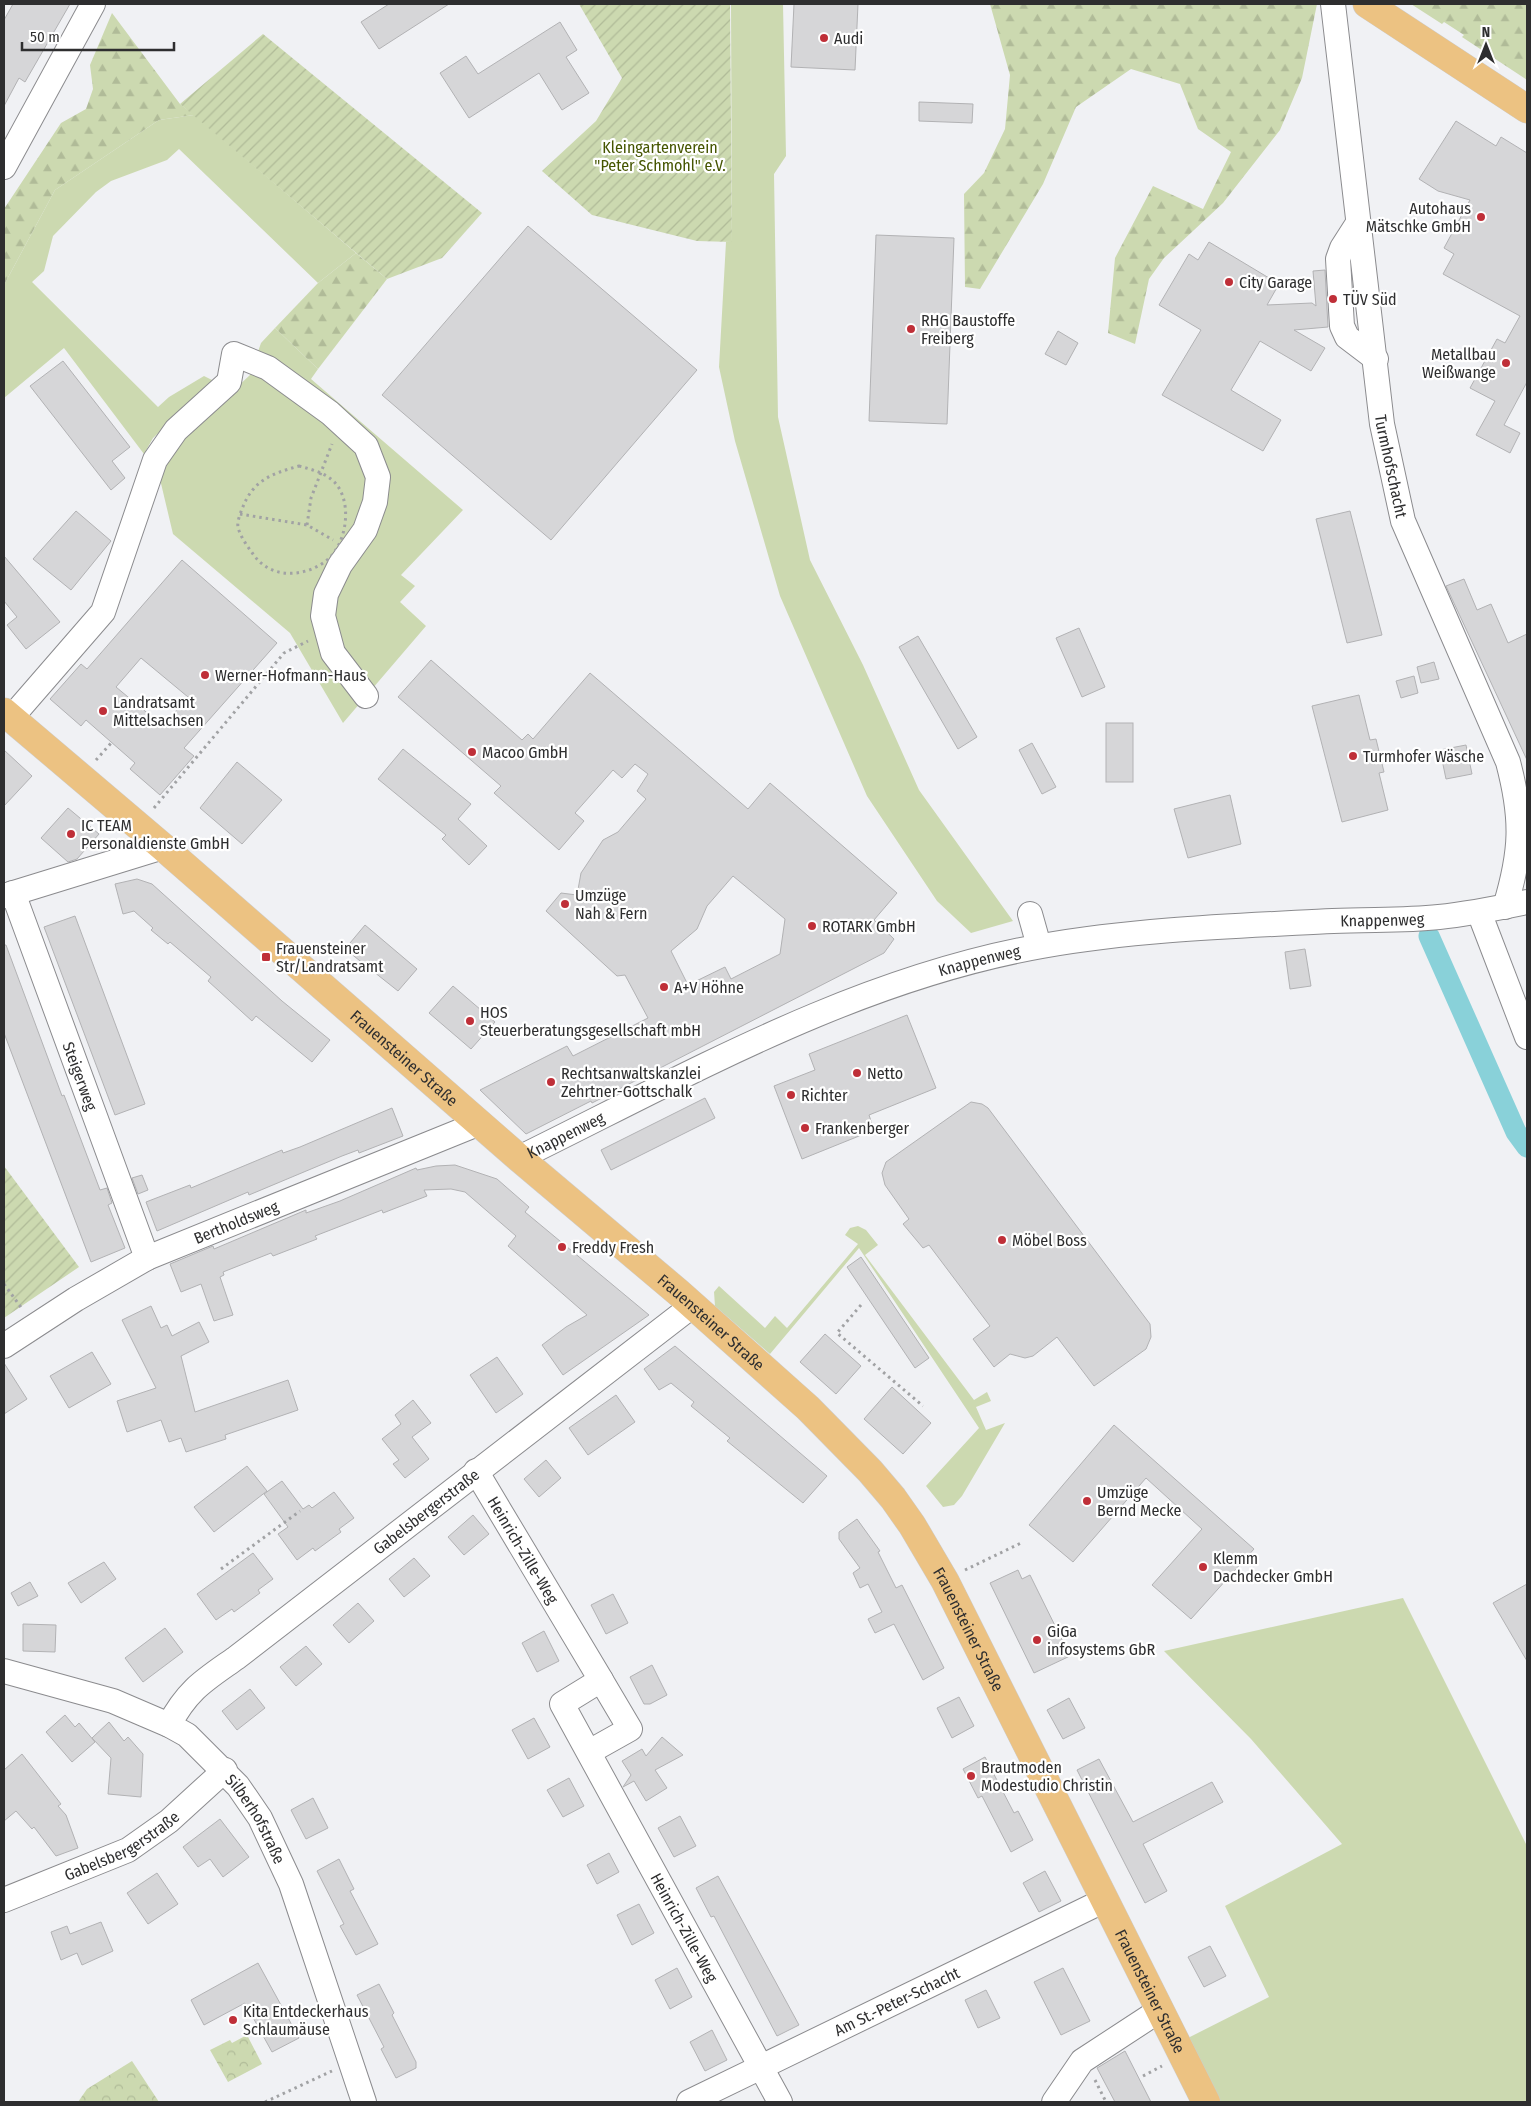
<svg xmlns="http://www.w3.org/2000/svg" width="1531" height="2106" font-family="'Fira Sans Condensed',sans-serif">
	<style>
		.grass { fill: #ccd9b0 }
		.forest { fill: url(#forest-firs) }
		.park { fill: url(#park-crowns) }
		.garden { fill: url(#garden-furrows) }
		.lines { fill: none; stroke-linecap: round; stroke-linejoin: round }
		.canal { stroke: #89d1d9; stroke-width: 21 }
		.building { fill: #d6d6d8; stroke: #b2b2b4; fill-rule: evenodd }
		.minor-casing { stroke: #8b8b8e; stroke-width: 26 }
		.major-casing { stroke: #cdcdcd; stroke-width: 29 }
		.path { stroke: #a1a2a4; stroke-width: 3; stroke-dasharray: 2.5 4; stroke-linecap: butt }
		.minor { stroke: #fff; stroke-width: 24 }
		.major { stroke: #ecc282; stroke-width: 28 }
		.poi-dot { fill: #bf2f38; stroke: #fff; stroke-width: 2 }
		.labels { text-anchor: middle; stroke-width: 4.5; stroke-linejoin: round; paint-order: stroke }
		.poi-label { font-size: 16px; fill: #2e2e2f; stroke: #fff; text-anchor: start }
		.park-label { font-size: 16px; fill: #455500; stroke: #fff }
		.street-label { font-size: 16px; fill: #2e2e2f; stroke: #fff }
	</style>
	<defs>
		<pattern id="forest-firs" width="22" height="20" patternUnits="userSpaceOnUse" patternTransform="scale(1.25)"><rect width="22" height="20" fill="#ccd9b0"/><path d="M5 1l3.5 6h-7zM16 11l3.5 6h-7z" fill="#b0bb98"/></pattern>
		<pattern id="park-crowns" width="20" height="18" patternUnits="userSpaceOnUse" patternTransform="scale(1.25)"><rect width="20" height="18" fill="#ccd9b0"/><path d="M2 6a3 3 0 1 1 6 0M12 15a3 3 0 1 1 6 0" fill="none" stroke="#b0bb98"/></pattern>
		<pattern id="garden-furrows" width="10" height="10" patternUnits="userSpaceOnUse" patternTransform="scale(1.25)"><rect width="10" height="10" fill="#ccd9b0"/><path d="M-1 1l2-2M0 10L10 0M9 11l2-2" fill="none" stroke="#b0bb98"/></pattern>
	</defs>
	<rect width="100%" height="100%" fill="#f0f1f4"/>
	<g class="grass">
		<path d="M731,4H783L786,156L774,174L778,417L810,560L863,665L919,790L1013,921L971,933L937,901L867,796L780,596L735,441L719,367L726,242L732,241Z"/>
		<path d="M194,115L356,253L318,283L179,149L167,160L111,181L96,192L53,236L44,271L32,282L158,407L169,397L204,376L212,380L209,386L153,438L144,454L64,348L4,398V285L55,190L159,120Z"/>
		<path d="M275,328L318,369L311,379L463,510L401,575L415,586L400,602L426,626L343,723L290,633L173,534L159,475L176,444L250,375L261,343Z"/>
		<path d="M858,1226L866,1230L878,1245L865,1255L974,1400L987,1392L991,1401L976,1407L986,1430L1005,1423L962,1496L954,1505L943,1507L926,1486L979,1428L859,1248L770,1354L715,1306L714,1292L719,1286L765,1328L775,1316L787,1328L858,1244L845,1235L850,1228Z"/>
		<path d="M1403,1598L1527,1846V2102H1214L1180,2042L1269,1997L1225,1906L1342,1844L1251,1739L1164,1651Z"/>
	</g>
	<g class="forest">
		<path d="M990,4H1317L1302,78L1280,130L1223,203L1164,258L1149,279L1135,344L1108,333L1115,258L1153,186L1203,209L1231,152L1198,129L1180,84L1131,69L1076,107L1043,184L980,289L965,287L964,194L984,173L1005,129L1010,75Z"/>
		<path d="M1411,4H1527V80L1462,37L1464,35L1444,22L1442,24Z"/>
		<path d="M112,13L180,104L194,115L159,120L55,190L4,285V209L61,123L86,109L93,89L90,65Z"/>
		<path d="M356,253L387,279L318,369L275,328L318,283Z"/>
	</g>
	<g class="park">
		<path d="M247,2035L262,2064L228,2082L210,2050L230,2040L232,2043Z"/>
		<path d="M132,2061L159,2102H78L87,2089Z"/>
	</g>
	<g class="garden">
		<path d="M579,4H730L732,242L697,241L592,215L542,171L596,121L622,78Z"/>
		<path d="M263,34L482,213L442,258L387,279L180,104Z"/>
		<path d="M4,1166L79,1267L4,1318Z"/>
	</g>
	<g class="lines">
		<path class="canal" d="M1429,936L1516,1132L1527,1147"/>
	</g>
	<g class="building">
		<path d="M13,4H70L25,82L19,78L4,106V20Z"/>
		<path d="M389,4H449L379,49L361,22Z"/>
		<path d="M794,4H858L855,70L791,67Z"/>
		<path d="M560,22L577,50L566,57L589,93L562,110L539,73L469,118L440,73L466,56L478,74Z"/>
		<path d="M919,102L973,104L972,123L919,121Z"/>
		<path d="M1456,121L1496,146L1501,137L1527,153V382L1504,425L1520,433L1510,453L1476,435L1495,401L1470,388L1497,339L1505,343L1520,316L1443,274L1454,254L1444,248L1470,200L1438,191L1419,179Z"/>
		<path d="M528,226L697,370L551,540L382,395Z"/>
		<path d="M876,235L954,238L947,424L869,421Z"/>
		<path d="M1209,242L1279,284L1267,305L1312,303L1316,306L1313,271L1325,270L1328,327L1294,330L1325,348L1311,371L1260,341L1231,390L1281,420L1263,451L1162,395L1201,330L1159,305L1189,254L1198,260Z"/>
		<path d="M1058,331L1078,343L1066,365L1045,354Z"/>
		<path d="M63,361L130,447L112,461L125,478L111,490L30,386Z"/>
		<path d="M76,511L111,541L71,590L33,559Z"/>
		<path d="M1350,511L1382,635L1347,643L1316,519Z"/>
		<path d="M4,556L60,622L26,649L7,625L17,617L4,601Z"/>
		<path d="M182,560L277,643L184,748L194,756L160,795L130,769L135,763L86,720L81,726L50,699L81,664L87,669ZM141,658L188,697L163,726L116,687Z"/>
		<path d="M1464,579L1477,610L1491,604L1508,643L1527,634V760L1446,586Z"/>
		<path d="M1079,628L1105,687L1082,697L1056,638Z"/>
		<path d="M918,636L977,737L958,749L899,647Z"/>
		<path d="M431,660L522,740L528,734L533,739L590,673L748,809L770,783L897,893L874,920L894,939L884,953L592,1103L591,1101L526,1134L480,1090L567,1046L573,1056L648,1018L625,975L617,976L546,911L561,893L577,895L581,873L603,840L618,832L646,799L637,791L648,774L635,764L622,778L613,770L575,813L584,821L559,850L494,793L501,786L398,697ZM733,876L785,919L780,954L731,979L725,967L688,985L671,951L697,929L707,906Z"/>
		<path d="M1434,662L1439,679L1421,683L1417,667Z"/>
		<path d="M1414,676L1418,693L1401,698L1396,681Z"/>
		<path d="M1359,695L1370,740L1376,739L1384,772L1379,773L1388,810L1342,822L1312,706Z"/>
		<rect x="1106" y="723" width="27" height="59"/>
		<path d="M1032,743L1056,787L1042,794L1019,750Z"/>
		<path d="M1466,745L1472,774L1446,779L1440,750Z"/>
		<path d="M403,749L471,804L458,819L487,846L469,865L442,839L446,835L378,779Z"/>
		<path d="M4,750L32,776L4,806Z"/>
		<path d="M237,762L282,800L242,844L200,808Z"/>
		<path d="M1230,795L1241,844L1188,858L1174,809Z"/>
		<path d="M68,808L99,834L77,859L68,862L41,838Z"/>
		<path d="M137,879L152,884L282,1001L330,1040L312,1062L256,1016L252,1021L208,981L211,977L170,942L168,944L151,930L153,928L134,911L123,914L115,884Z"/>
		<path d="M75,916L145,1104L115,1115L44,927Z"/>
		<path d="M365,925L417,969L398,991L345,949Z"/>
		<path d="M4,945H6L62,1096L64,1095L100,1190L107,1188L112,1203L108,1205L125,1248L91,1262L4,1033Z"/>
		<path d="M1305,949L1311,986L1290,989L1285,952Z"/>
		<path d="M453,986L495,1022L471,1049L429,1013Z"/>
		<path d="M907,1015L936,1088L869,1115L874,1130L802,1159L774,1086L815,1070L809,1054Z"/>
		<path d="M705,1098L715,1118L611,1170L601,1150Z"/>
		<path d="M971,1102L982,1104L988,1108L1150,1324L1151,1337L1146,1349L1094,1386L1057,1337L1033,1356L1025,1358L1010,1354L994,1367L973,1339L990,1326L929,1245L923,1248L903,1224L909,1219L885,1185L882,1173L886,1162Z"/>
		<path d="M392,1108L403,1136L359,1153L358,1150L342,1156L249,1195L248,1192L157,1231L146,1202L190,1185L191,1188L282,1150L283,1153L300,1147Z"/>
		<path d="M455,1165L497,1179L529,1207L525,1212L649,1315L563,1375L542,1345L566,1327L587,1315L508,1246L516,1236L465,1192L451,1189L424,1190L427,1196L383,1213L382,1210L315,1236L317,1239L273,1256L271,1253L223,1272L224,1275L220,1277L233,1315L214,1321L201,1284L181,1292L170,1264L213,1246L214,1249L306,1210V1213L340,1201L416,1168L417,1170L436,1166Z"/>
		<path d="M142,1175L148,1190L138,1194L132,1178Z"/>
		<path d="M861,1257L929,1358L915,1368L847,1267Z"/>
		<path d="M151,1306L161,1328L167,1325L172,1336L199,1322L209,1342L181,1356L195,1412L288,1380L298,1410L225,1435L226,1439L186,1452L181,1438L169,1442L161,1420L127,1432L117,1401L156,1388L122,1320Z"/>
		<path d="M825,1334L861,1366L836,1394L800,1362Z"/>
		<path d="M675,1346L827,1476L803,1503L727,1441L730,1438L691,1406L694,1402L671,1383L659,1390L644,1369Z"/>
		<path d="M92,1352L111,1384L69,1408L50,1376Z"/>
		<path d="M497,1357L523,1394L496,1413L470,1375Z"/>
		<path d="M4,1363L27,1399L4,1414Z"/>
		<path d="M892,1387L931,1423L903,1454L864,1419Z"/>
		<path d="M616,1395L635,1422L588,1455L569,1428Z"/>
		<path d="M413,1400L431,1423L412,1437L429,1459L405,1478L393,1464L399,1460L382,1439L401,1424L395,1415Z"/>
		<path d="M1114,1425L1254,1549L1191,1619L1152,1585L1202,1529L1146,1478L1073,1562L1029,1525Z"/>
		<path d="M546,1460L561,1478L539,1497L524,1479Z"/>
		<path d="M247,1466L267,1491L214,1532L194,1507Z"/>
		<path d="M282,1481L303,1509L309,1505L312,1508L334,1492L354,1518L339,1529L341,1532L315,1551L313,1548L297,1560L278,1534L288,1527L264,1494Z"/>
		<path d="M473,1515L489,1534L464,1555L448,1537Z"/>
		<path d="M857,1519L880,1551L878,1552L896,1588L902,1585L944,1668L923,1680L894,1624L875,1633L868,1619L882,1612L868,1584L860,1588L853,1573L860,1568L839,1539V1532Z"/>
		<path d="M253,1553L273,1579L258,1590L260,1593L234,1612L232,1609L216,1620L197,1594Z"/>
		<path d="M414,1558L430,1576L404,1597L389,1579Z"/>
		<path d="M104,1562L116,1579L81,1603L68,1583Z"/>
		<path d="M1018,1570L1022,1579L1030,1575L1070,1656L1034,1673L990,1583Z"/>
		<path d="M30,1582L38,1596L18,1606L11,1593Z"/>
		<path d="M1527,1584V1661L1493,1603Z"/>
		<path d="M613,1594L628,1623L606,1634L591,1605Z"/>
		<path d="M358,1603L374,1621L349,1643L333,1625Z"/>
		<path d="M23,1624L56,1625L55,1652L23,1651Z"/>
		<path d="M165,1628L183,1652L143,1682L125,1658Z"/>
		<path d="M544,1631L559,1661L537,1672L522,1643Z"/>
		<path d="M306,1646L322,1664L296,1686L280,1667Z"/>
		<path d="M652,1665L667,1695L650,1704H644L630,1677Z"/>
		<path d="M250,1689L265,1708L237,1730L222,1711Z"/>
		<path d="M959,1697L974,1726L952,1738L937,1708Z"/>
		<path d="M1069,1698L1085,1728L1063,1739L1047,1710Z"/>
		<path d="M65,1715L75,1727L79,1723L95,1742L72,1762L46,1732Z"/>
		<path d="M534,1718L550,1747L528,1759L512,1730Z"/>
		<path d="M109,1722L124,1741L128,1737L143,1754L141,1797L108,1794L111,1758L92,1738Z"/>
		<path d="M662,1737L683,1755L655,1770L667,1788L646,1801L634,1781L623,1787L631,1775L622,1761L642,1749L646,1756Z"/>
		<path d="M22,1754L61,1804L58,1806L66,1815L78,1848L56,1856L34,1827L32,1829L16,1811L4,1821V1770Z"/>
		<path d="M985,1757L1014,1813L1018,1811L1033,1840L1011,1852L982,1796L978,1798L963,1769Z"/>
		<path d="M1099,1759L1133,1822L1212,1782L1223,1802L1143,1844L1167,1891L1145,1903L1077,1770Z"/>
		<path d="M569,1778L584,1806L563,1817L547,1790Z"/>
		<path d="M313,1798L328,1828L306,1839L291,1810Z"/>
		<path d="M680,1816L696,1846L674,1857L658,1828Z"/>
		<path d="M220,1819L249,1857L223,1877L210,1859L198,1867L183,1847Z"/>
		<path d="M609,1853L619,1872L597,1884L587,1865Z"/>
		<path d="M339,1859L354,1889L350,1891L378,1944L356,1955L340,1926L344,1924L317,1871Z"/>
		<path d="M1045,1871L1061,1901L1039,1912L1023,1883Z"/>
		<path d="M157,1873L178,1904L148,1924L127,1893Z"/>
		<path d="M718,1876L799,2025L777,2036L714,1916L711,1917L696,1888Z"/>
		<path d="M639,1904L654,1933L632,1945L617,1915Z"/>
		<path d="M101,1922L113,1951L82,1965L77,1953L61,1960L51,1932L67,1926L70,1934Z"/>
		<path d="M1210,1946L1226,1976L1204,1987L1188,1957Z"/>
		<path d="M258,1963L299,2038L272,2052L245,2003L204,2025L191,2000Z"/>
		<path d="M677,1968L692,1997L670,2009L655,1980Z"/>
		<path d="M1063,1968L1090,2021L1061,2035L1034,1982Z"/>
		<path d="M379,1984L394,2013L392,2015L416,2062V2068L396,2078L381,2049L384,2047L357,1995Z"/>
		<path d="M986,1990L1000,2018L978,2028L965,2000Z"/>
		<path d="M712,2030L727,2060L705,2071L690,2042Z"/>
		<path d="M1125,2051L1151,2102H1115L1097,2068Z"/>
	</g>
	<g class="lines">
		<g class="minor-casing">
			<g id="minor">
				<path id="s1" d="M1333,4L1382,424L1403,521L1508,762C1523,819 1522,851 1505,907"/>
				<path d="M4,167L93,4"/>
				<path d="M1358,223L1342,248L1338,259L1342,326L1347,337L1376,359"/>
				<path d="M11,718L103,612L155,460L176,430L229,382L234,354L268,368L330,413L366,446L378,477L375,502L365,530L340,565L326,594L323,616L333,653L366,696"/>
				<path id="s2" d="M13,893L147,1258"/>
				<path d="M4,896L163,847"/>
				<path d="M1479,912L1527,1037"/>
				<path d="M1030,914L1039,946"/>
				<path id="s3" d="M519,1158C688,1075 855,979 1042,946C1138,929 1236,926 1333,921C1368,919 1403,921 1439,917C1469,914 1498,908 1527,902"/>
				<path id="s4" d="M4,1346L76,1299L147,1258L480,1123"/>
				<path id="s5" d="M476,1471L601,1680L562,1704L780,2102"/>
				<path id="s6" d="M4,1671L113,1701L169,1725L187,1735L238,1786L260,1818L291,1884L364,2102"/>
				<path id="s7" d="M169,1725C188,1689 205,1680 236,1658L692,1306"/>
				<path d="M589,1752L630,1729L601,1680"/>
				<path id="s8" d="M4,1900L128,1850L169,1821L225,1770"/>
				<path id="s9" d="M689,2102L1105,1900"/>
				<path d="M1054,2102L1082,2061L1160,2010"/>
			</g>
		</g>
		<g class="major-casing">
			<g id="major">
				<path d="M1367,4L1527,109"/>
				<path id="s10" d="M4,712L163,847L519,1158L679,1293L808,1408L870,1471L893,1498L912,1525L945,1581L1206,2102"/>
			</g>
		</g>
		<g class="path">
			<path d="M299,466C310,469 322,472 331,479C354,497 348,544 326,561C303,578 270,579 253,554C247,546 240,536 238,527C237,522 240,514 242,509C253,480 271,474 299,466Z"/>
			<path d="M240,514L307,525L333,540"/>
			<path d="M307,525L311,498L332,444"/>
			<path d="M96,760L112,742"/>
			<path d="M154,808L284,653L308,641"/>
			<path d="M4,1284L23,1310"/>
			<path d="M861,1305L837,1333L923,1406"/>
			<path d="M221,1569L300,1511"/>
			<path d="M965,1570L1021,1543"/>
			<path d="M1143,2076L1162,2066"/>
			<path d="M1095,2080L1106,2102"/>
			<path d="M265,2102L332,2071"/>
		</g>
		<use href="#minor" class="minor"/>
		<use href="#major" class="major"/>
	</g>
	<g class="poi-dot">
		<circle cx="824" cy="38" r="5"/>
		<circle cx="1481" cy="217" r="5"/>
		<circle cx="1229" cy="282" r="5"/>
		<circle cx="1333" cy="299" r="5"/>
		<circle cx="911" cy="329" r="5"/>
		<circle cx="1506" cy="363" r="5"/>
		<circle cx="205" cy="675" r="5"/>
		<circle cx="103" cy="711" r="5"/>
		<circle cx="472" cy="752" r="5"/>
		<circle cx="1353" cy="756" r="5"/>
		<circle cx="71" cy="834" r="5"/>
		<circle cx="565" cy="904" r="5"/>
		<circle cx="812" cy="926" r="5"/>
		<rect x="261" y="952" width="10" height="10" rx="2.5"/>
		<circle cx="664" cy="987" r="5"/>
		<circle cx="470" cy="1021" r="5"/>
		<circle cx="857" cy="1073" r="5"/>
		<circle cx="551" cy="1082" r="5"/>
		<circle cx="791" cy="1095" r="5"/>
		<circle cx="805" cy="1128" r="5"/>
		<circle cx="1002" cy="1240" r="5"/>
		<circle cx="562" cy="1247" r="5"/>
		<circle cx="1087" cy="1501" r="5"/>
		<circle cx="1203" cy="1567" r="5"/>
		<circle cx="1037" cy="1640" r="5"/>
		<circle cx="971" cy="1776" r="5"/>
		<circle cx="233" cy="2020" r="5"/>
	</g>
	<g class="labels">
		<g class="poi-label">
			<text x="834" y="44">Audi</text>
			<text x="1471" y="214" text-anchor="end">Autohaus<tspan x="1471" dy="18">Mätschke GmbH</tspan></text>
			<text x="1239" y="288">City Garage</text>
			<text x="1343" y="305">TÜV Süd</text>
			<text x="921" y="326">RHG Baustoffe<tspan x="921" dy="18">Freiberg</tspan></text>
			<text x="1496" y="360" text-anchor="end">Metallbau<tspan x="1496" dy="18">Weißwange</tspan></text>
			<text x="215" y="681">Werner-Hofmann-Haus</text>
			<text x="113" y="708">Landratsamt<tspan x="113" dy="18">Mittelsachsen</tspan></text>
			<text x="482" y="758">Macoo GmbH</text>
			<text x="1363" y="762">Turmhofer Wäsche</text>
			<text x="81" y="831">IC TEAM<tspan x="81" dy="18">Personaldienste GmbH</tspan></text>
			<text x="575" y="901">Umzüge<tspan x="575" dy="18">Nah &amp; Fern</tspan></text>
			<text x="822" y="932">ROTARK GmbH</text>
			<text x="276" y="954">Frauensteiner<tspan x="276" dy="18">Str/Landratsamt</tspan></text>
			<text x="674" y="993">A+V Höhne</text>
			<text x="480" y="1018">HOS<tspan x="480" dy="18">Steuerberatungsgesellschaft mbH</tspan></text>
			<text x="561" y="1079">Rechtsanwaltskanzlei<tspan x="561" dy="18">Zehrtner-Gottschalk</tspan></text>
			<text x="867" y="1079">Netto</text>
			<text x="801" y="1101">Richter</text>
			<text x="815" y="1134">Frankenberger</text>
			<text x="1012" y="1246">Möbel Boss</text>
			<text x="572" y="1253">Freddy Fresh</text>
			<text x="1097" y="1498">Umzüge<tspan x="1097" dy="18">Bernd Mecke</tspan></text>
			<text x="1213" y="1564">Klemm<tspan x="1213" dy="18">Dachdecker GmbH</tspan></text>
			<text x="1047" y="1637">GiGa<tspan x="1047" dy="18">infosystems GbR</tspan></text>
			<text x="981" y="1773">Brautmoden<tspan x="981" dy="18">Modestudio Christin</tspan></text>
			<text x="243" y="2017">Kita Entdeckerhaus<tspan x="243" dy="18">Schlaumäuse</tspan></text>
		</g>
		<g class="park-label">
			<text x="660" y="153">Kleingartenverein<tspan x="660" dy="18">"Peter Schmohl" e.V.</tspan></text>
		</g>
		<g class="street-label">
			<text dy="6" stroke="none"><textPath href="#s1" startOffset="466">Turmhofschacht</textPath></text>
			<text dy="6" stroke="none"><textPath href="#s3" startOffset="908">Knappenweg</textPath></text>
			<text dy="6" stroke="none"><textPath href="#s3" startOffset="502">Knappenweg</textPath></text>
			<text dy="6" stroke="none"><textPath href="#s10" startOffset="529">Frauensteiner Straße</textPath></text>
			<text dy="6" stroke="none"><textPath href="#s2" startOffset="195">Steigerweg</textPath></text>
			<text dy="6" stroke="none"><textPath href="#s3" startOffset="52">Knappenweg</textPath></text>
			<text dy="6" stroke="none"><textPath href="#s4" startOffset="264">Bertholdsweg</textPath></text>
			<text dy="6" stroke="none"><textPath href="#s10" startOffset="934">Frauensteiner Straße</textPath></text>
			<text dy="6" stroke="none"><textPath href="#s7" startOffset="336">Gabelsbergerstraße</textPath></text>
			<text dy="6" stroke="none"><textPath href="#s5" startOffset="92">Heinrich-Zille-Weg</textPath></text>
			<text dy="6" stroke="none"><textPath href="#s10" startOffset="1339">Frauensteiner Straße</textPath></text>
			<text dy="6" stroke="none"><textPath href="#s6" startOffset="304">Silberhofstraße</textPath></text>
			<text dy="6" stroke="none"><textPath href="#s8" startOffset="130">Gabelsbergerstraße</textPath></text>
			<text dy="6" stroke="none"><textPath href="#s5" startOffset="544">Heinrich-Zille-Weg</textPath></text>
			<text dy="6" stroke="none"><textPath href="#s10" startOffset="1744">Frauensteiner Straße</textPath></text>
			<text dy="6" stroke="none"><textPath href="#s9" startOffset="231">Am St.-Peter-Schacht</textPath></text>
		</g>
	</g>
	<rect width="1531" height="2106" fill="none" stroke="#2e2e2f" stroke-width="10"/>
	<g transform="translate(1486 45)" stroke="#ffffff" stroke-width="4" paint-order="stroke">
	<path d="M0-4L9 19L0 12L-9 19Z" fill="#2e2e2f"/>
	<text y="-8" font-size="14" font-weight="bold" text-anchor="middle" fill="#2e2e2f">N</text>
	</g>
	<path d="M22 42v8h152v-8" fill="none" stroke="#2e2e2f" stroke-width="2.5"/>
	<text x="30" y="42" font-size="15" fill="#2e2e2f" stroke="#ffffff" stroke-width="4" paint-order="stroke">50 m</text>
</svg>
